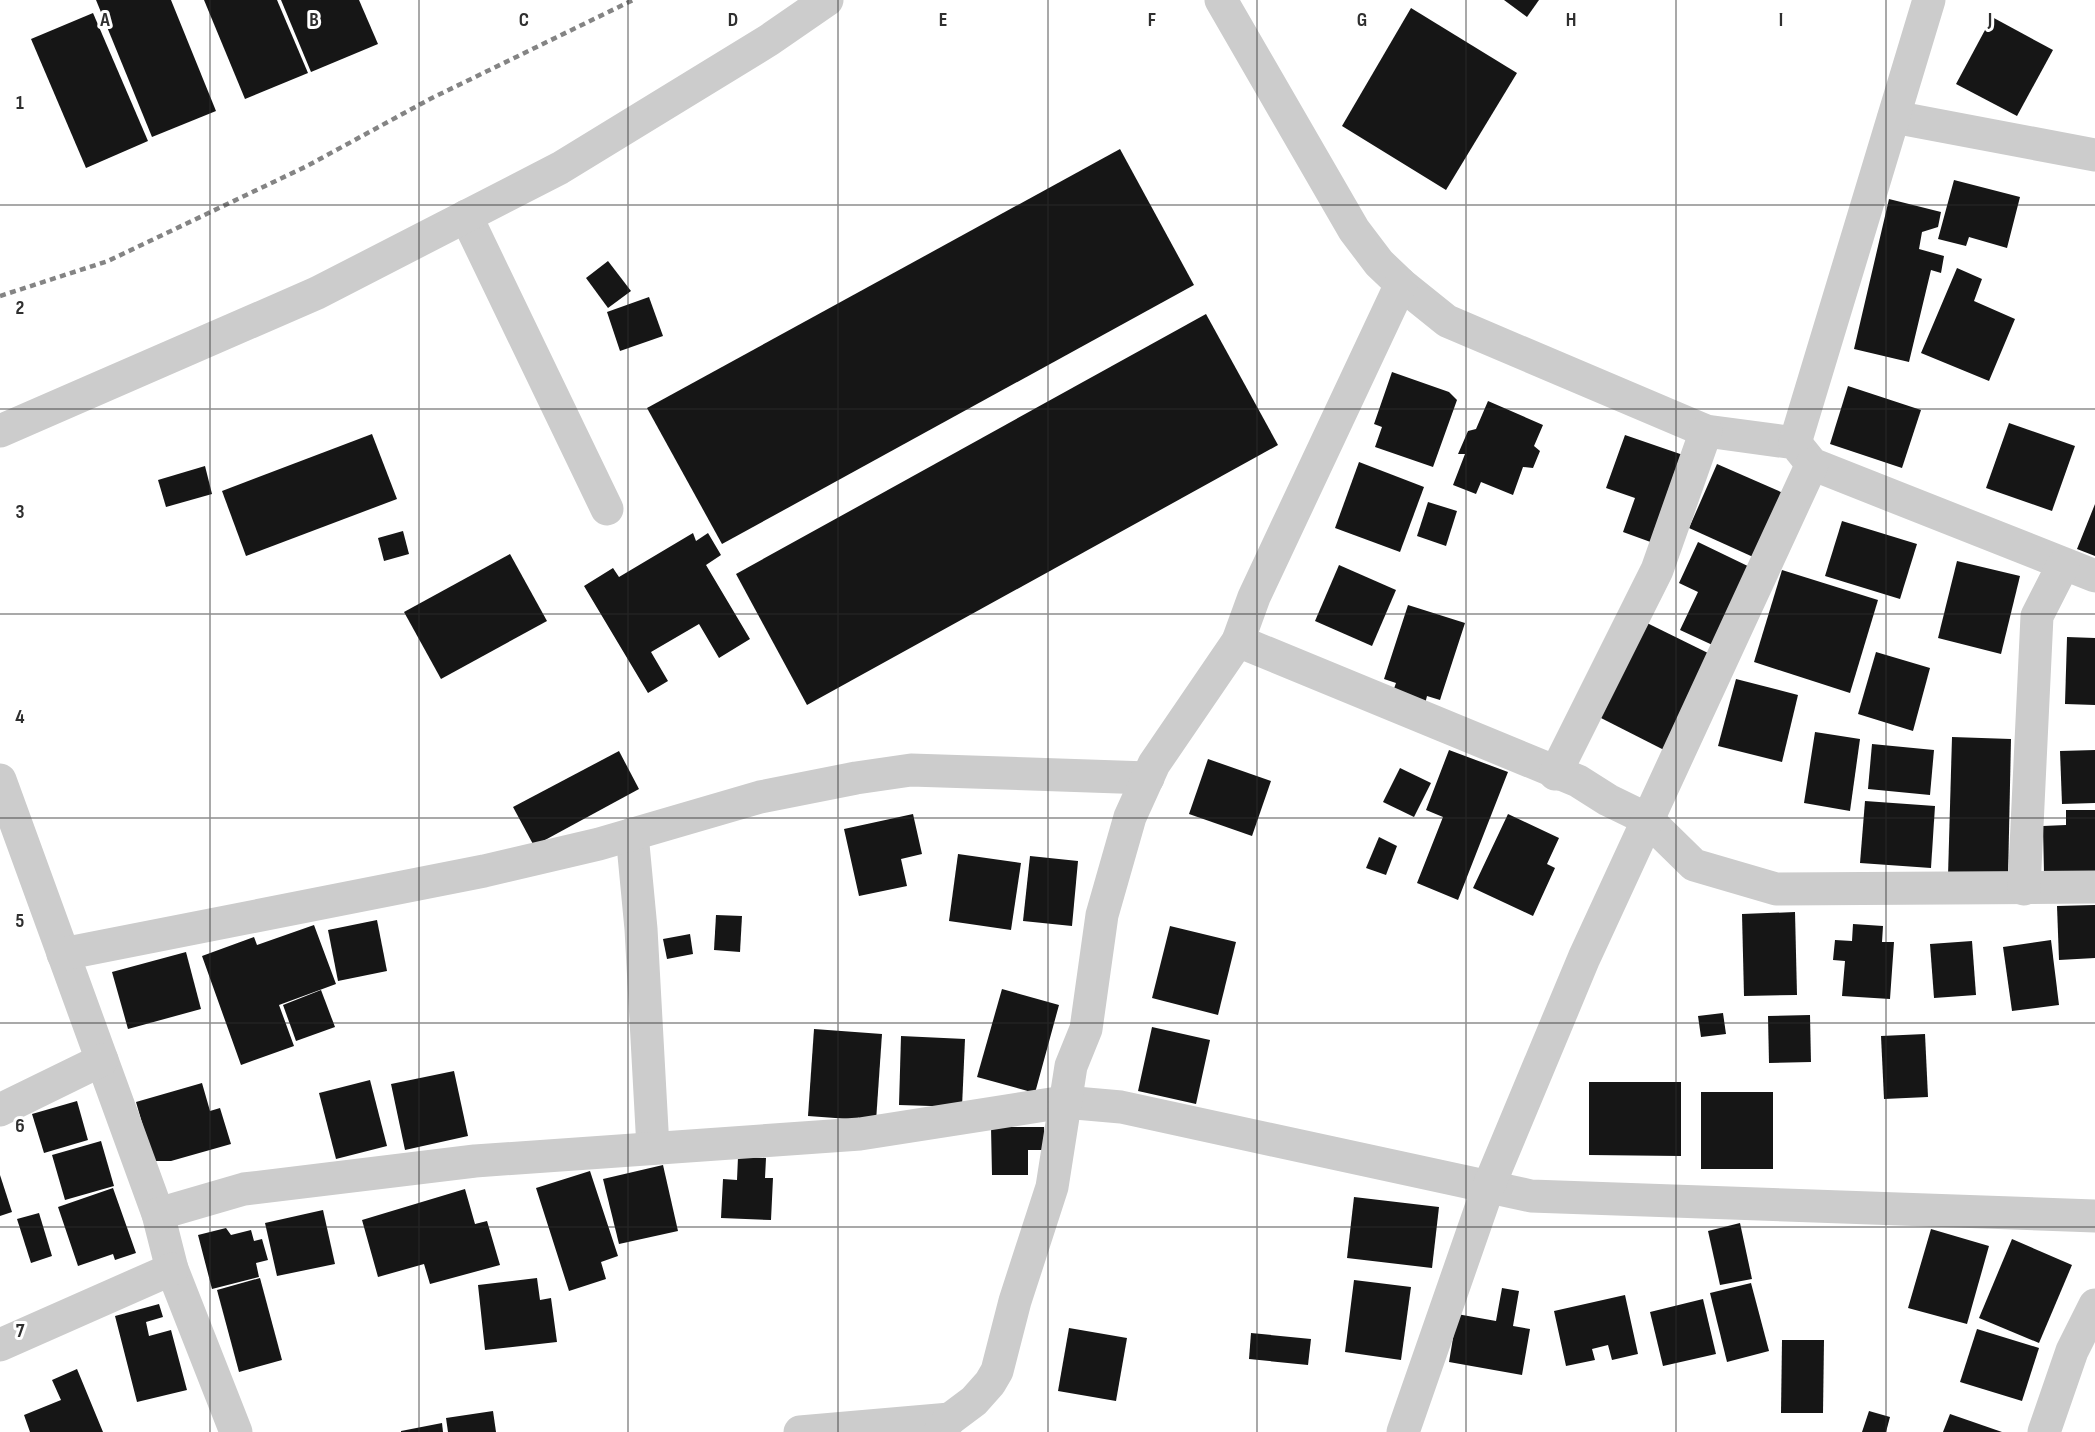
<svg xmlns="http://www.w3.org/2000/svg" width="2095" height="1432" font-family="'Sofia Sans Condensed',sans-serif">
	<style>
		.building { fill: #161616 }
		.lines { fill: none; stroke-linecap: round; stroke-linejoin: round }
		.minor { stroke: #ccc; stroke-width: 33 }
		.rail { stroke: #848484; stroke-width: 4.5; stroke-dasharray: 6 4.5; stroke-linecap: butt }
		.grid { fill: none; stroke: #2f2f2f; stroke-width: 1.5; stroke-opacity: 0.55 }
		.grid-label { font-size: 20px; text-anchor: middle; font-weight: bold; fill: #2f2f2f; stroke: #fff; stroke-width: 6; stroke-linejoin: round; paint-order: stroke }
	</style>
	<rect width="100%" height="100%" fill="#fff"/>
	<g class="building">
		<path d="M96,0H171L216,111L152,137Z"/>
		<path d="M204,0H277L308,73L245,99Z"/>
		<path d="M281,0H359L378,44L311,72Z"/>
		<path d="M1504,0H1539L1527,17Z"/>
		<path d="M1411,8L1517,73L1446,190L1342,126Z"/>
		<path d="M93,13L148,141L86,168L31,39Z"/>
		<path d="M1992,17L2053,50L2017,116L1956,84Z"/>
		<path d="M1120,149L1194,285L722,544L647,408Z"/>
		<path d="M1954,180L2020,197L2007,248L1969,237L1966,246L1938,239Z"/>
		<path d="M1889,199L1941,212L1938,227L1922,232L1919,249L1944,256L1941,273L1931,270L1909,362L1854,349Z"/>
		<path d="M608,261L631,291L608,308L586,278Z"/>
		<path d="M1957,268L1982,279L1974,301L2015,319L1989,381L1921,353Z"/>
		<path d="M649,297L663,336L620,351L607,312Z"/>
		<path d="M1206,314L1278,445L807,705L736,574Z"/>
		<path d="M1392,372L1449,392L1457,400L1433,467L1375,447L1382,427L1374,424Z"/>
		<path d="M1848,386L1921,410L1902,468L1830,444Z"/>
		<path d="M1488,401L1543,425L1534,446L1540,451L1533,468L1523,467L1513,495L1481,482L1476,494L1453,485L1465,454H1458L1468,431L1476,429Z"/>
		<path d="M2009,423L2075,446L2052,511L1986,488Z"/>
		<path d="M372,434L397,499L246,556L222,491Z"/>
		<path d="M1625,435L1686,456L1656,544L1623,532L1635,498L1606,488Z"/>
		<path d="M1359,462L1424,487L1400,552L1335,528Z"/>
		<path d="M1717,464L1790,496L1762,561L1689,528Z"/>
		<path d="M205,466L212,494L166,507L158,480Z"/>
		<path d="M1428,502L1457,511L1446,546L1417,536Z"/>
		<path d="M2095,504V556L2077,549Z"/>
		<path d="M1842,521L1917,544L1900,599L1825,576Z"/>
		<path d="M403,531L409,554L384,561L378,538Z"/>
		<path d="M693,533L696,541L708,533L721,555L706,565L750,639L719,658L699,624L651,652L668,681L648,693L584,586L613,568L619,577Z"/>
		<path d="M1698,542L1756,570L1719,648L1680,630L1698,592L1679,583Z"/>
		<path d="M510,554L547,621L441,679L404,612Z"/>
		<path d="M1957,561L2020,576L2001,654L1938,638Z"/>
		<path d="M1339,565L1396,590L1372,646L1315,621Z"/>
		<path d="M1782,570L1878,600L1850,693L1754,662Z"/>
		<path d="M1408,605L1465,623L1440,700L1427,696L1424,708L1391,697L1396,683L1384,679Z"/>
		<path d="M1645,622L1712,655L1666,751L1599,717Z"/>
		<path d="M2067,637L2095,638V705L2065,704Z"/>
		<path d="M1876,652L1930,668L1913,731L1858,714Z"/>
		<path d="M1736,679L1798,695L1782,762L1718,746Z"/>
		<path d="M1815,732L1860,739L1850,811L1804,803Z"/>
		<path d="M1952,737L2011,739L2008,878L1948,876Z"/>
		<path d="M1872,744L1934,750L1930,795L1868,789Z"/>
		<path d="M1449,750L1508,772L1458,900L1417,883L1443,817L1426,810Z"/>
		<path d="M2095,750V803L2062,804L2060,751Z"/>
		<path d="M619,751L639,789L534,846L513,807Z"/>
		<path d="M1208,759L1271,781L1252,836L1189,814Z"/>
		<path d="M1400,768L1431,783L1414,817L1383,802Z"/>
		<path d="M1865,801L1935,806L1931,868L1860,863Z"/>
		<path d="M2066,810H2095V873L2044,874L2043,826L2066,825Z"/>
		<path d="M913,814L922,854L901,859L907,886L859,896L844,829Z"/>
		<path d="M1508,814L1559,838L1547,864L1555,868L1533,916L1473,888Z"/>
		<path d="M1379,837L1397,846L1386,875L1366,868Z"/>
		<path d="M958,854L1021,863L1011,930L949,921Z"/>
		<path d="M1030,856L1078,861L1072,926L1023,921Z"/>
		<path d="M2095,905V958L2059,960L2057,906Z"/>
		<path d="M1795,912L1797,995L1744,996L1742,914Z"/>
		<path d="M716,915L742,916L740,952L714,950Z"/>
		<path d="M377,920L387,971L338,981L328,930Z"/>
		<path d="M1853,924L1883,926L1882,942H1894L1890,999L1842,996L1845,961L1833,960L1835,940L1852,941Z"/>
		<path d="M314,925L336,984L279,1005L294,1046L241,1065L202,956L254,937L257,945Z"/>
		<path d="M1170,926L1236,942L1218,1015L1152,998Z"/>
		<path d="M690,934L693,954L667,959L663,939Z"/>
		<path d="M2051,940L2059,1005L2012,1011L2003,947Z"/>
		<path d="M1972,941L1976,995L1934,998L1930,944Z"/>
		<path d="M186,952L201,1009L128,1029L112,972Z"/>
		<path d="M1002,989L1059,1005L1035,1093L977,1077Z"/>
		<path d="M321,990L335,1027L296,1041L283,1005Z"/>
		<path d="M1723,1013L1726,1034L1701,1037L1698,1016Z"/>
		<path d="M1810,1015L1811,1062L1769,1063L1768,1016Z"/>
		<path d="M1152,1027L1210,1040L1196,1104L1138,1091Z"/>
		<path d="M814,1029L882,1034L876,1121L808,1116Z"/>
		<path d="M1925,1034L1928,1097L1884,1099L1881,1036Z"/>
		<path d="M901,1036L965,1039L962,1107L899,1105Z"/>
		<path d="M454,1071L468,1136L405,1150L391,1084Z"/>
		<path d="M370,1080L387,1146L336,1159L319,1093Z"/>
		<path d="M1589,1082H1681V1156L1589,1155Z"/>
		<path d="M202,1083L210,1111L220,1108L231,1144L171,1161H153L136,1102Z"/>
		<rect x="1701" y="1092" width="72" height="77"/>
		<path d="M77,1101L88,1140L44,1153L32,1114Z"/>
		<path d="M991,1127H1044L1045,1150H1028V1175H992Z"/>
		<path d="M101,1141L114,1186L65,1200L52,1155Z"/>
		<path d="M738,1157L766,1158L765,1178H773L771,1220L721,1218L723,1179L737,1180Z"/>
		<path d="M663,1165L678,1231L619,1244L603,1179Z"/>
		<path d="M590,1171L618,1256L601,1262L606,1279L569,1291L536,1188Z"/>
		<path d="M0,1175L12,1212L0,1216Z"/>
		<path d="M113,1188L136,1253L115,1260L113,1254L78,1266L58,1207Z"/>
		<path d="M465,1189L475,1224L487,1221L500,1265L430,1284L424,1264L378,1277L362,1220Z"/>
		<path d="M1354,1197L1439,1207L1432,1268L1347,1258Z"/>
		<path d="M323,1210L335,1264L277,1276L265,1223Z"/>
		<path d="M39,1213L52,1256L31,1263L17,1219Z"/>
		<path d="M1740,1223L1752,1279L1720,1285L1708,1231Z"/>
		<path d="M226,1228L231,1235L251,1230L254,1241L262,1239L268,1260L256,1263L259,1277L212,1289L198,1235Z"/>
		<path d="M1931,1229L1989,1246L1967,1324L1908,1308Z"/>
		<path d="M2012,1239L2072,1265L2039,1343L1979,1318Z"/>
		<path d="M260,1278L282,1360L239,1372L217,1290Z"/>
		<path d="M537,1278L540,1300L551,1298L557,1342L485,1350L478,1285Z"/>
		<path d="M1354,1280L1411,1287L1401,1360L1345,1352Z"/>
		<path d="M1751,1283L1769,1351L1727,1362L1710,1293Z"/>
		<path d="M1502,1288L1519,1291L1513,1326L1530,1329L1522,1375L1449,1362L1457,1314L1496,1321Z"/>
		<path d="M1625,1295L1638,1354L1612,1360L1608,1345L1592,1349L1595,1360L1566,1366L1554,1311Z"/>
		<path d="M1703,1299L1716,1354L1663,1366L1650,1312Z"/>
		<path d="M159,1304L163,1317L146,1322L149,1336L171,1330L187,1390L137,1402L115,1316Z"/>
		<path d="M1069,1328L1127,1338L1116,1401L1058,1391Z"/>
		<path d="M1977,1329L2039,1348L2022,1401L1960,1382Z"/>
		<path d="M1251,1333L1311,1339L1308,1365L1249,1359Z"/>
		<path d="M1782,1340H1824L1823,1413H1781Z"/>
		<path d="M77,1369L103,1432H30L24,1415L61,1400L52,1380Z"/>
		<path d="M493,1411L496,1432H448L446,1418Z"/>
		<path d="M1869,1411L1890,1417L1886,1432H1862Z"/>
		<path d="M1950,1414L2002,1432H1943Z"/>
		<path d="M442,1423L443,1432H401V1431Z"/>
	</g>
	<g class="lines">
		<g class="minor">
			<path d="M1221,0L1354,230L1379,263L1401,284L1447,321L1706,431L1795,443L1812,464L2095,576"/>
			<path d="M1894,117L2095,155"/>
			<path d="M466,216L607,509"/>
			<path d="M0,431L317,293L560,168L769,40L827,0"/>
			<path d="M1795,443L1929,0"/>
			<path d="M1238,641L1578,781L1608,800L1647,819L1694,865L1776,889L2095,887"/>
			<path d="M1555,774L1657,570L1706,431"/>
			<path d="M0,780L158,1214L172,1269L236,1432"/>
			<path d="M632,834L641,929L653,1148"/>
			<path d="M2024,889L2037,616L2063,565"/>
			<path d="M63,954L484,871L599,844L760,797L856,778L911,770L1148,778"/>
			<path d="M0,1110L102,1060"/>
			<path d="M158,1214L244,1189L475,1161L860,1134L1064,1102L1121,1107L1531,1196L2095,1216"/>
			<path d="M0,1345L172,1269"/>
			<path d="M800,1432L950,1419"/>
			<path d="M940,1432L950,1419L974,1401L990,1383L997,1371L1015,1301L1052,1187L1071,1066L1086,1029L1102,915L1130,817L1154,764L1238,641L1254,597L1401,284"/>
			<path d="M1403,1432L1488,1188L1584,958L1812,464"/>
			<path d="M2044,1432L2072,1351L2095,1305"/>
		</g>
		<path class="rail" d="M0,296L108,261L307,166L430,99L633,0"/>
	</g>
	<path class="grid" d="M210,0V1432M419,0V1432M628,0V1432M838,0V1432M1048,0V1432M1257,0V1432M1466,0V1432M1676,0V1432M1886,0V1432M0,205H2095M0,409H2095M0,614H2095M0,818H2095M0,1023H2095M0,1227H2095"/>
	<g class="grid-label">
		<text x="105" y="26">A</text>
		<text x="314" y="26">B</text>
		<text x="524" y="26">C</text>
		<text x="733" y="26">D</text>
		<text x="943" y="26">E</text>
		<text x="1152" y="26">F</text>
		<text x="1362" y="26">G</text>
		<text x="1571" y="26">H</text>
		<text x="1781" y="26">I</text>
		<text x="1990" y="26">J</text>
		<text x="20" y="109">1</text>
		<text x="20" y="314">2</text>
		<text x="20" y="518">3</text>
		<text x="20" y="723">4</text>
		<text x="20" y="927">5</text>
		<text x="20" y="1132">6</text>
		<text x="20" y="1337">7</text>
	</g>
</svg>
